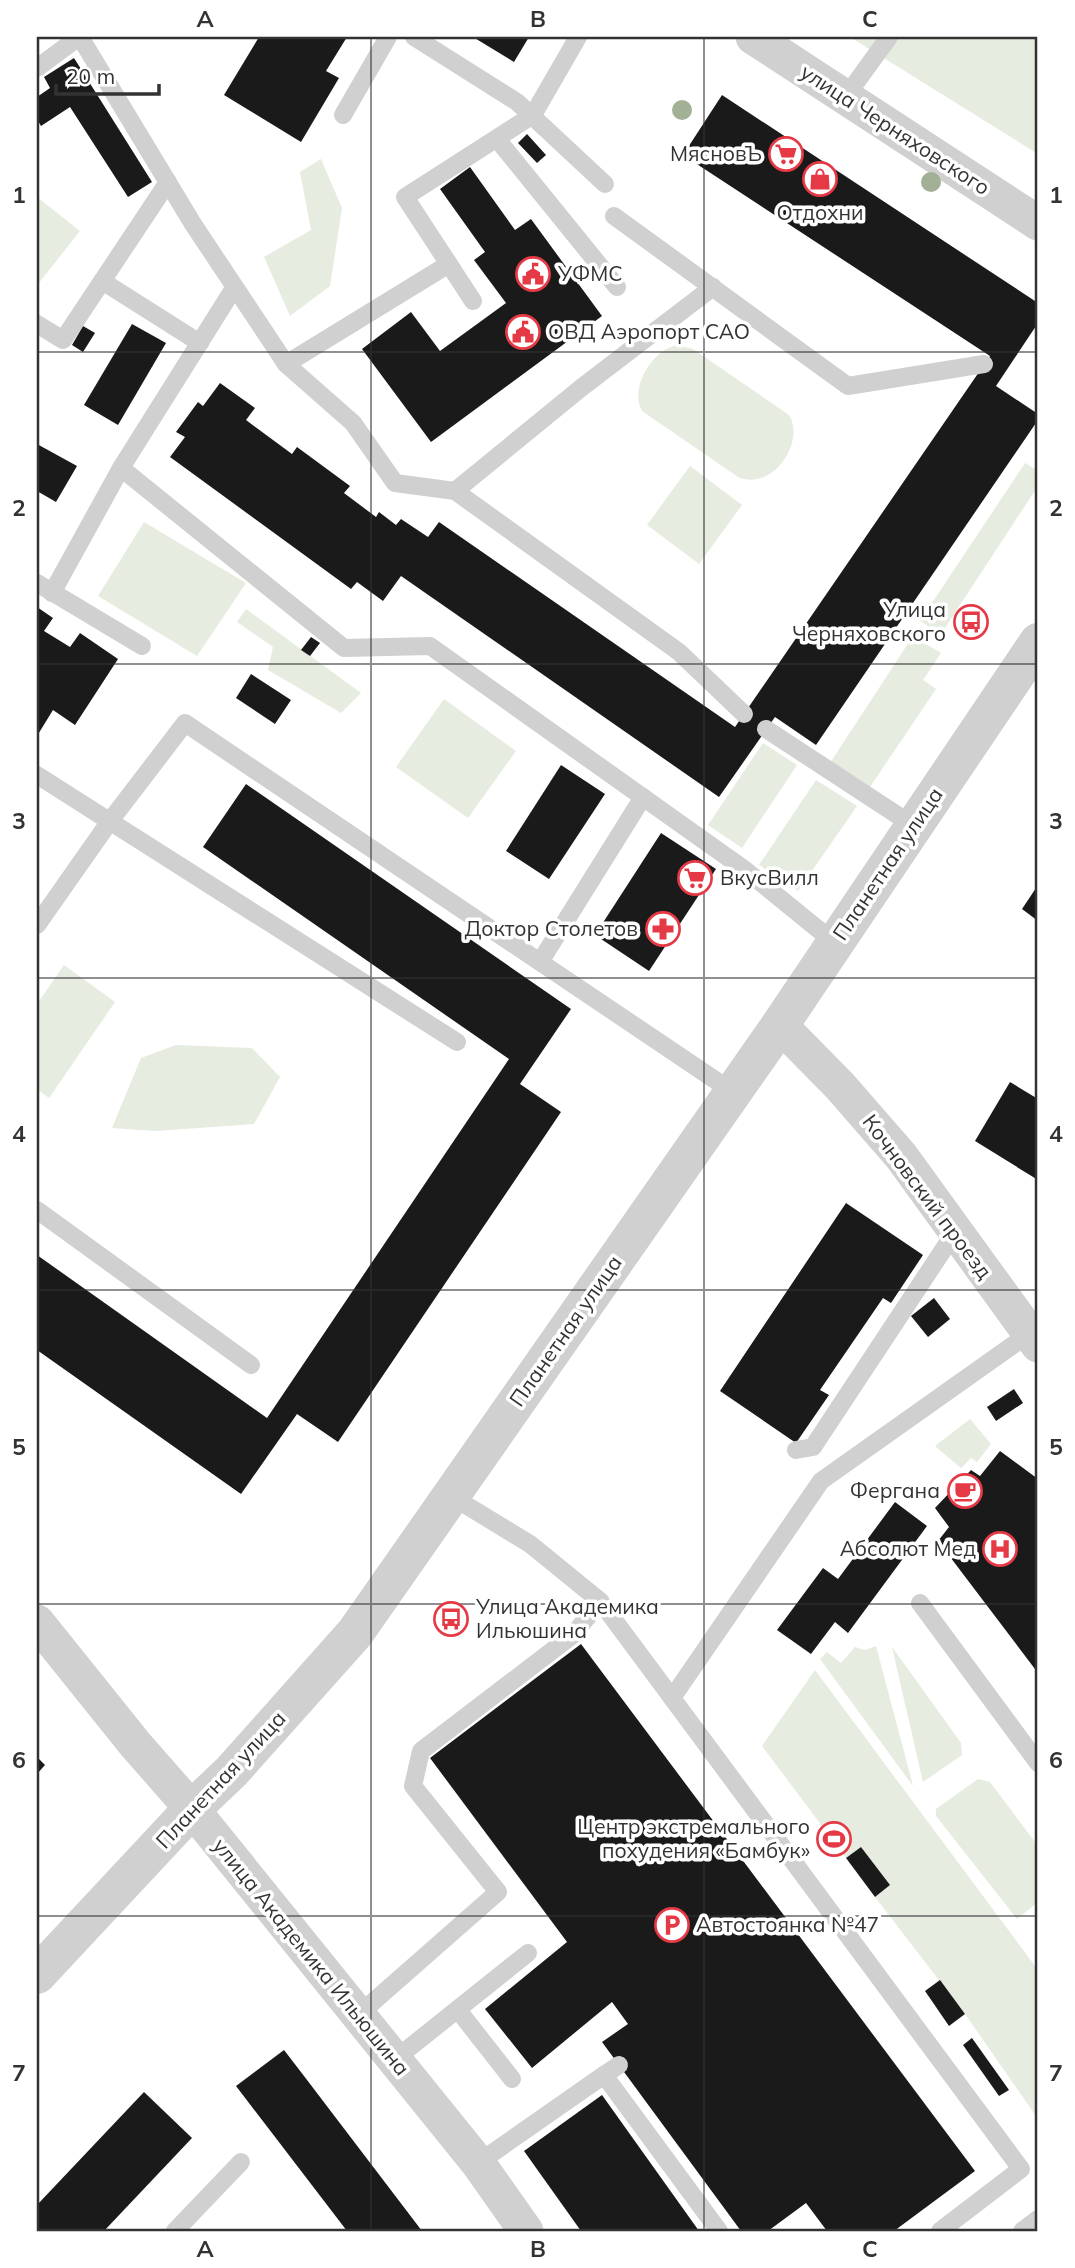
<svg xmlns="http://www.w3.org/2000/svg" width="1075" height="2268" font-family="Mulish,sans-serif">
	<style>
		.green { fill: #e6ecdf }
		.building { fill: #1a1a1a }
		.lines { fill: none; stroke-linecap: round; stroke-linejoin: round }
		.service { stroke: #d0d0d0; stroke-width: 18 }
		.minor { stroke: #d0d0d0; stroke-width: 35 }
		.tertiary { stroke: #d0d0d0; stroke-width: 38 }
		.tree { fill: #a2b095 }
		.grid { fill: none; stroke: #333; stroke-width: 2; stroke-opacity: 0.55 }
		.labels { text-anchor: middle; stroke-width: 7; stroke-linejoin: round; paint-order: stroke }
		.street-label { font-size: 21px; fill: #333; stroke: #fff }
		.poi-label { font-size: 21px; fill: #333; stroke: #fff; text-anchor: end }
		.neatline { fill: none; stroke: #333; stroke-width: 2.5 }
		.grid-label { font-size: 23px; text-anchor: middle; font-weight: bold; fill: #333 }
	</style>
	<rect width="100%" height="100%" fill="#fff"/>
	<g class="green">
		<path d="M850,37H1038V154Z"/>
		<path d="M321,159L342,208L330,286L290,316L264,257L311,230L300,172Z"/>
		<path d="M37,197L80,231L38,284H37Z"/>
		<path d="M677,345L693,349L789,415C806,443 771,492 738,477L642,411C629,388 652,350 677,345Z"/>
		<path d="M1025,463L1038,471V486L941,634L920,621Z"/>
		<path d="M690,466L742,505L699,564L647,525Z"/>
		<path d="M144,522L246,583L197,656L98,596Z"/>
		<path d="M246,609L361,693L341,713L268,670L273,647L237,622Z"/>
		<path d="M913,636L941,653L923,680L936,689L870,787L830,763Z"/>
		<path d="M444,699L516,751L468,818L396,767Z"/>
		<path d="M763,743L797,765L742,848L708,825Z"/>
		<path d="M816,780L857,806L798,891L759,865Z"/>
		<path d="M64,965L115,1002L49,1098L37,1089V1004Z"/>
		<path d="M176,1045L252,1048L280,1077L254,1124L156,1131L112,1128L141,1058Z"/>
		<path d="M970,1419L991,1444L977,1462L971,1458L961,1468L935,1446Z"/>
		<path d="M876,1646L913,1786L820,1659L827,1652L841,1663L855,1647L865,1650Z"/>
		<path d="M892,1647L961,1743L962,1755L923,1782Z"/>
		<path d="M815,1670L1038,1970V2119L965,2014L875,1897L890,1885L861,1847L846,1858L762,1746Z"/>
		<path d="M978,1779L990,1782L1038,1846V1902L1017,1919L936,1816V1809Z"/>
	</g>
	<g class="building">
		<path d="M259,37H347L326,71L339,78L301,142L224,95Z"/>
		<path d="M473,37H529L514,62Z"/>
		<path d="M74,58L152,182L128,197L70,107L41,126L37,119V97L50,88L44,77Z"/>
		<path d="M722,95L1038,303V323L996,386L1038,414V420L816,745L775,717L719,797L401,576L383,601L357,582L351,589L170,457L185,437L176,432L198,402L203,406L220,383L255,408L246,420L292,454L297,447L350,486L344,493L376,517L379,512L396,525L401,519L428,537L439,522L735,727L990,356L683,155Z"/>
		<path d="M527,134L546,155L537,163L518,143Z"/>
		<path d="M470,167L515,230L531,219L602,316L431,442L362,349L411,312L440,351L506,303L474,260L485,252L440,189Z"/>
		<path d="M132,324L166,343L118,425L84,405Z"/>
		<path d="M83,326L95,333L83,352L72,345Z"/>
		<path d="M37,444L77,466L56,502L37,491Z"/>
		<path d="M37,607L53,618L44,631L70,647L80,633L118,659L75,725L53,710L37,736Z"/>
		<path d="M311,637L320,643L310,656L301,650Z"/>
		<path d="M251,674L291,700L275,724L236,698Z"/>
		<path d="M561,765L605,794L549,879L506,851Z"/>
		<path d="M246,784L571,1009L520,1084L561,1112L338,1442L297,1414L241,1494L37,1350V1255L267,1418L509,1059L203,847Z"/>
		<path d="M661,833L716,869L649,971L595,935Z"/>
		<path d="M1038,885V921L1022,909Z"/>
		<path d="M1010,1082L1038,1099V1180L975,1141Z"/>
		<path d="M846,1203L923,1255L891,1303L883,1298L820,1390L829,1395L796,1443L720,1391Z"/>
		<path d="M934,1298L950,1319L928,1337L911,1316Z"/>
		<path d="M1014,1389L1023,1403L996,1421L987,1407Z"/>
		<path d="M1000,1451L1038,1479V1673L938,1541L949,1527L935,1508L971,1470L980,1476Z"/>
		<path d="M895,1502L927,1526L848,1633L835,1622L811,1654L777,1630L823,1568L838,1579Z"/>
		<path d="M581,1644L975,2171L894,2231H827L806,2203L768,2231H741L602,2042L628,2024L612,2002L532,2068L485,2009L567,1942L430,1758Z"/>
		<path d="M37,1757L45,1765L37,1774Z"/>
		<path d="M861,1847L890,1885L875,1897L846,1858Z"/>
		<path d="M940,1980L965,2014L949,2026L925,1991Z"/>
		<path d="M972,2038L1009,2090L999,2096L963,2045Z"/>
		<path d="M284,2050L304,2076L422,2231H347L236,2086Z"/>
		<path d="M144,2092L192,2138L104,2231H37V2205Z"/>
		<path d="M602,2095L699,2231H581L524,2151Z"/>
	</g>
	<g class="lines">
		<g class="service">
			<path d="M80,37L193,224L286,364L353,423L395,483L455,491L679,652L744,714"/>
			<path d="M414,37L517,102L605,184"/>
			<path d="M37,68L79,37"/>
			<path d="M844,99L889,37"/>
			<path d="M343,115L388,37"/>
			<path d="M497,139L617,287"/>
			<path d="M614,216L848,386L984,364"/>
			<path d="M102,281L200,343"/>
			<path d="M234,288L121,468L344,648L430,646L744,869L835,943"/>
			<path d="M473,301L405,197L533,115L578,37"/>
			<path d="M37,324L63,340L168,182"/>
			<path d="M286,364L449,264"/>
			<path d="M455,491L581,388L713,287"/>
			<path d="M37,583L142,646"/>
			<path d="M52,593L121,468"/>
			<path d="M766,729L914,826"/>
			<path d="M37,775L457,1042"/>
			<path d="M37,925L110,821L185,723L733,1092"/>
			<path d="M540,962L643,797"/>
			<path d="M37,1210L251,1365"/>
			<path d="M796,1450L813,1447L955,1232"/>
			<path d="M451,1496L530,1544L600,1601L672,1698"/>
			<path d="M920,1603L1038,1763"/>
			<path d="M458,2010L512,2079"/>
			<path d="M357,2016L498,1892L413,1786L421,1751L574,1634L600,1601"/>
			<path d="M394,2060L528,1953"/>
			<path d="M604,2075L619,2065"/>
			<path d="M478,2163L604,2075L719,2231"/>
			<path d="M175,2231L241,2162"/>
			<path d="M940,2231L1021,2169L672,1698L821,1481L1030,1333"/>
			<path d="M1022,2231L1038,2219"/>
		</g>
		<g class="minor">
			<path d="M753,37L1038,223"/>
			<path d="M780,1025L840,1086L901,1156L1038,1345"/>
			<path d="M37,1622L135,1744L192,1809L478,2163L526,2231"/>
		</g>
		<path class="tertiary" d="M37,1975L192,1809L232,1771L355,1633L780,1025L1038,642"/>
	</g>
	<g class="tree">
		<circle cx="682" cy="110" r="10"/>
		<circle cx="931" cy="182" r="10"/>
	</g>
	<path class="grid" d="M371,37V2231M704,37V2231M37,352H1038M37,664H1038M37,978H1038M37,1290H1038M37,1604H1038M37,1916H1038"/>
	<defs>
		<g id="supermarket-ring" transform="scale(1.75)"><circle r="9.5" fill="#fff" stroke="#e63946" stroke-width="1.5"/><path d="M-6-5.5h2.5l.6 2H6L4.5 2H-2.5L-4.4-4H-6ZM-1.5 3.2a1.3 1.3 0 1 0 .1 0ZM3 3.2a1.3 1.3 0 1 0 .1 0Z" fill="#e63946"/></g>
		<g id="shop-ring" transform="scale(1.75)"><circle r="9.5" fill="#fff" stroke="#e63946" stroke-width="1.5"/><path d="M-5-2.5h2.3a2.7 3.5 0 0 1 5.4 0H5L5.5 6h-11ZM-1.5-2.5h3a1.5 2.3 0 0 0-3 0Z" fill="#e63946"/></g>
		<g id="civic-ring" transform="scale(1.75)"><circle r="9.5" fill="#fff" stroke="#e63946" stroke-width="1.5"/><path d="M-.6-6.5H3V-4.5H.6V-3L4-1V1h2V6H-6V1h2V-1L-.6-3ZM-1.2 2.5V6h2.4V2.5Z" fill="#e63946"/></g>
		<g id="bus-ring" transform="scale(1.75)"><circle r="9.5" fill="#fff" stroke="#e63946" stroke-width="1.5"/><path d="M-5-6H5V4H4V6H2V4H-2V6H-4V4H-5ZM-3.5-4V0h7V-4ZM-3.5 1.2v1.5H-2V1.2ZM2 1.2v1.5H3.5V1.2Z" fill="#e63946"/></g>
		<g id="pharmacy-ring" transform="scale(1.75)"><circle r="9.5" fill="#fff" stroke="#e63946" stroke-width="1.5"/><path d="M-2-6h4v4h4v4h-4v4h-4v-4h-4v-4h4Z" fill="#e63946"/></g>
		<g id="cafe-ring" transform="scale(1.75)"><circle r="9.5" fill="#fff" stroke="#e63946" stroke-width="1.5"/><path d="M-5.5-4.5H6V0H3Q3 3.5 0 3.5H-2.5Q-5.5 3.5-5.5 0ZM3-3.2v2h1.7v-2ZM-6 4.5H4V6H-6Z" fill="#e63946"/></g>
		<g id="hospital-ring" transform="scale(1.75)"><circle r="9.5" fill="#fff" stroke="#e63946" stroke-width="1.5"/><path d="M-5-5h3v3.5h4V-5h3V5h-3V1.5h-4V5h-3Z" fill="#e63946"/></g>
		<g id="stadium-ring" transform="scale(1.75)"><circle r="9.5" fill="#fff" stroke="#e63946" stroke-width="1.5"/><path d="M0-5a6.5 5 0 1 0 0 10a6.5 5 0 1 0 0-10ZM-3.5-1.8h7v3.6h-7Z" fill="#e63946"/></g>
		<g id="parking-ring" transform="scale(1.75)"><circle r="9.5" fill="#fff" stroke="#e63946" stroke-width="1.5"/><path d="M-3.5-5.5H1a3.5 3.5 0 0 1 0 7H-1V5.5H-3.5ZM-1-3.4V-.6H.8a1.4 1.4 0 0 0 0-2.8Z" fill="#e63946"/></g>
	</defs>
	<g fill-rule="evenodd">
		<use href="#supermarket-ring" x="786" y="154"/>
		<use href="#shop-ring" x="820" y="179"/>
		<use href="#civic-ring" x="533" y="274"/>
		<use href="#civic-ring" x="523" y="332"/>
		<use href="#bus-ring" x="971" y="622"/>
		<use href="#supermarket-ring" x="695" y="878"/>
		<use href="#pharmacy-ring" x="663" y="929"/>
		<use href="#cafe-ring" x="965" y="1491"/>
		<use href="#hospital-ring" x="1000" y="1549"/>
		<use href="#bus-ring" x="451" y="1619"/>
		<use href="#stadium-ring" x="834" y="1839"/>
		<use href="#parking-ring" x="672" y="1925"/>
	</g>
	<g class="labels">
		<g class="street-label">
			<text transform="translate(895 130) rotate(33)" y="7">улица Черняховского</text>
			<text transform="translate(888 864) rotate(-56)" y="7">Планетная улица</text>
			<text transform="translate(927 1197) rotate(53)" y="7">Кочновский проезд</text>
			<text transform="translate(566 1331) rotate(-55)" y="7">Планетная улица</text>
			<text transform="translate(221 1780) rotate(-47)" y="7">Планетная улица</text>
			<text transform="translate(311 1957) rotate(51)" y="7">улица Академика Ильюшина</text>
		</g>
		<g class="poi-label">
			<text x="762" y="161">МясновЪ</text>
			<text x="820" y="220" text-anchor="middle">Отдохни</text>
			<text x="558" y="281" text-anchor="start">УФМС</text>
			<text x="548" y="339" text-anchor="start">ОВД Аэропорт САО</text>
			<text x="946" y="617">Улица<tspan x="946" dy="24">Черняховского</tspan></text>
			<text x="720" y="885" text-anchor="start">ВкусВилл</text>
			<text x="638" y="936">Доктор Столетов</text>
			<text x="940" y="1498">Фергана</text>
			<text x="976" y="1556">Абсолют Мед</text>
			<text x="476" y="1614" text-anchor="start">Улица Академика<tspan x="476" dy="24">Ильюшина</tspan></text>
			<text x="810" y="1834">Центр экстремального<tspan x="810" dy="24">похудения «Бамбук»</tspan></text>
			<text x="696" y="1932" text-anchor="start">Автостоянка №47</text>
		</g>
	</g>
	<rect width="1075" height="2268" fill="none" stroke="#ffffff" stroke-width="77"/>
	<path d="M56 84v10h103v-10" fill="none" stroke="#333333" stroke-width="3.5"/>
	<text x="66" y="84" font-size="21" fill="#333333" stroke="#ffffff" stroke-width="5" paint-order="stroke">20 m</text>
	<rect x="38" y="38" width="998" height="2192" class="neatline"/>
	<g class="grid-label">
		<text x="205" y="27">A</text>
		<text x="538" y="27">B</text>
		<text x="870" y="27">C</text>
		<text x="19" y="203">1</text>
		<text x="1056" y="203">1</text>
		<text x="19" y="516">2</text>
		<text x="1056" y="516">2</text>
		<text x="19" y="829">3</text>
		<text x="1056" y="829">3</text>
		<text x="19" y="1142">4</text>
		<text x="1056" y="1142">4</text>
		<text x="19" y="1455">5</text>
		<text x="1056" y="1455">5</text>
		<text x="19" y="1768">6</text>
		<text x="1056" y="1768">6</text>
		<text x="19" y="2081">7</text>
		<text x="1056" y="2081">7</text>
		<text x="205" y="2257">A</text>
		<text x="538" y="2257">B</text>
		<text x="870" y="2257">C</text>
	</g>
</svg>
